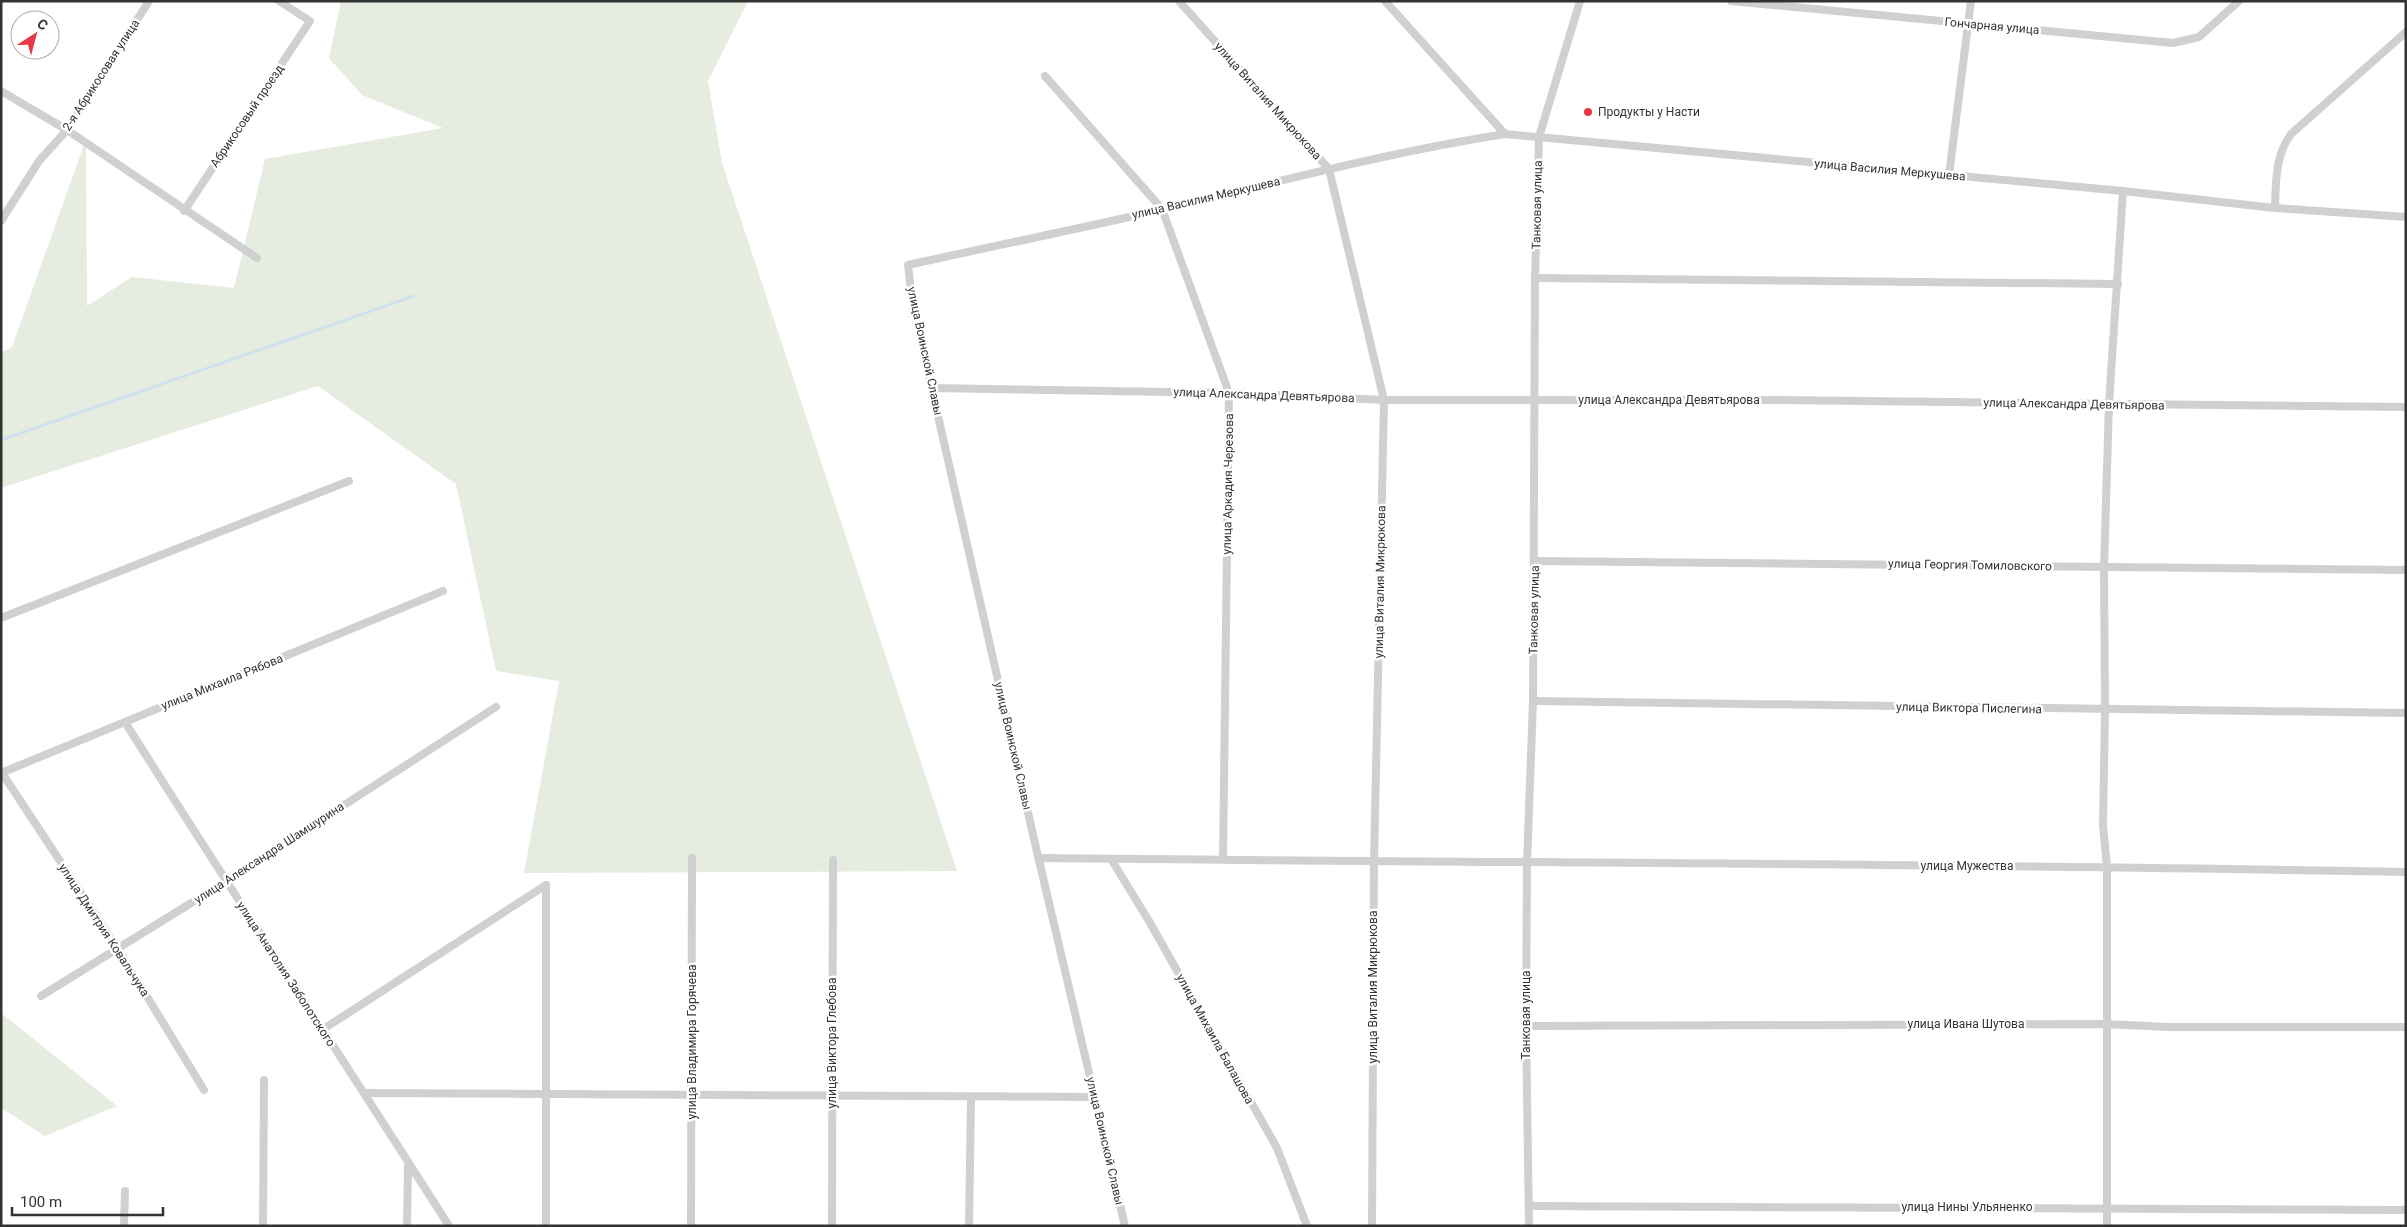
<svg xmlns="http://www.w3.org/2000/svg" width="2407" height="1227" font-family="Roboto,sans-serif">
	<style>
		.green { fill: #e6ecdf }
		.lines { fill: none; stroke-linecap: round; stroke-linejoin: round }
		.stream { stroke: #cfe2ee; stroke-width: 3 }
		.minor { stroke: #d0d0d0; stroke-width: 8 }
		.poi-dot { fill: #e63946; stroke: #fff; stroke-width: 2 }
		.labels { text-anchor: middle; stroke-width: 5; stroke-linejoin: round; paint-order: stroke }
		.street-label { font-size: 12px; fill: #333; stroke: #fff }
		.poi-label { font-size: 12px; fill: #333; stroke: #fff; text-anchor: start }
	</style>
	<rect width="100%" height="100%" fill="#fff"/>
	<g class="green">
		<path d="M341,1H748L708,81L722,163L957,871L524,873L559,681L496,671L456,484L318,386L1,488V353L12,347L86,139L87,306L132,277L234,288L265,159L443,128L362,95L329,58Z"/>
		<path d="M1,1013L117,1106L45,1136L1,1108Z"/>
	</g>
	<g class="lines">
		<path class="stream" d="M1,440L414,296"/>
		<g class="minor">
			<path d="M1179,1L1329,169L1384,400L1374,862L1372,1226"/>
			<path d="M1385,1L1505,134L2123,191L2275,208L2406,217"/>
			<path d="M1731,1L2173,43L2199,37L2239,1"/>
			<path d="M1045,76L1162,209L1229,393L1223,859"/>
			<path d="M1,91L67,130L257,258"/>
			<path d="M1949,175L1971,1"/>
			<path d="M2275,208C2276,181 2275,156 2291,134L2406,32"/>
			<path d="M184,211L310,21L279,1"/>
			<path d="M1,221L39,161L67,130L149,1"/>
			<path d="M1535,278L2118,284"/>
			<path d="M933,388L1229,393L1384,400H1769L2406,407"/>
			<path d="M1535,561L2406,570"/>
			<path d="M1,618L349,481"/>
			<path d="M1533,701L2406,713"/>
			<path d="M125,722C231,891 342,1057 449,1226"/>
			<path d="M1,773L443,591"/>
			<path d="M2,773L118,949L204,1090"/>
			<path d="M1038,858C1494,863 1950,863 2406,872"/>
			<path d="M1111,859L1149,921L1277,1148L1307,1226"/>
			<path d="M546,885V1226"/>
			<path d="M41,996L225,882L496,707"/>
			<path d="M1526,1026L2106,1024L2167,1027H2406"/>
			<path d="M322,1030L546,885"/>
			<path d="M365,1093L1095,1097"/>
			<path d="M1529,1206L2406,1210"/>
			<path d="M124,1226L125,1191"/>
			<path d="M263,1226L264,1080"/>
			<path d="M407,1226L408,1163"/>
			<path d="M691,1226L692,858"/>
			<path d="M832,1226L833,860"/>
			<path d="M969,1226L971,1098"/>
			<path d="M1125,1226L1034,839L913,306L908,265C993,246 1079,229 1164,209C1277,182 1390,152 1505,134"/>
			<path d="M1529,1226L1526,1026L1527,864L1533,701L1535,278L1539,137L1580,1"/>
			<path d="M2107,1226V866L2103,826L2105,710L2104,567L2109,404L2123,191"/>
		</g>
	</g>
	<circle class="poi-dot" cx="1588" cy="112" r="5"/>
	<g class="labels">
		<g class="street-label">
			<text transform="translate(1992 26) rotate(5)" y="4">Гончарная улица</text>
			<text transform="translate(101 75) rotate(-57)" y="4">2-я Абрикосовая улица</text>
			<text transform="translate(1268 101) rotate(48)" y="4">улица Виталия Микрюкова</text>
			<text transform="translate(247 116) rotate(-56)" y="4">Абрикосовый проезд</text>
			<text transform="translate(1890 170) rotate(5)" y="4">улица Василия Меркушева</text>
			<text transform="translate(1206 198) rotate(-13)" y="4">улица Василия Меркушева</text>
			<text transform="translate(1537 205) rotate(-89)" y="4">Танковая улица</text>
			<text transform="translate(925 351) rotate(78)" y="4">улица Воинской Славы</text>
			<text transform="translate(1264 395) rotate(2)" y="4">улица Александра Девятьярова</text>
			<text x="1669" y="404">улица Александра Девятьярова</text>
			<text transform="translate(2074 404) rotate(1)" y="4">улица Александра Девятьярова</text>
			<text transform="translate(1228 484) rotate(-89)" y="4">улица Аркадия Черезова</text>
			<text transform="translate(1970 565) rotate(1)" y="4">улица Георгия Томиловского</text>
			<text transform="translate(1380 582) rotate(-89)" y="4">улица Виталия Микрюкова</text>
			<text transform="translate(1534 610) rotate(-89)" y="4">Танковая улица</text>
			<text transform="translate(222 682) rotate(-22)" y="4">улица Михаила Рябова</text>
			<text transform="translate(1969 708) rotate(1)" y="4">улица Виктора Пислегина</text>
			<text transform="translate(1013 746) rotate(77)" y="4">улица Воинской Славы</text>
			<text transform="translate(269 853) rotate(-33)" y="4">улица Александра Шамшурина</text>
			<text x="1967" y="870">улица Мужества</text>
			<text transform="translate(104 930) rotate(57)" y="4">улица Дмитрия Ковальчука</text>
			<text transform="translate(286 974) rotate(57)" y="4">улица Анатолия Заболотского</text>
			<text transform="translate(1373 987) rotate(-90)" y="4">улица Виталия Микрюкова</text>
			<text transform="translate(1526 1015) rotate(-90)" y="4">Танковая улица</text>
			<text x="1966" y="1028">улица Ивана Шутова</text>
			<text transform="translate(1215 1039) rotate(61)" y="4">улица Михаила Балашова</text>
			<text transform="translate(692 1042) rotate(-90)" y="4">улица Владимира Горячева</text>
			<text transform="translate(832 1043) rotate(-90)" y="4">улица Виктора Глебова</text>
			<text transform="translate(1105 1141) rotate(77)" y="4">улица Воинской Славы</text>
			<text x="1967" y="1211">улица Нины Ульяненко</text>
		</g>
		<g class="poi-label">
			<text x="1598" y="116">Продукты у Насти</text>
		</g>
	</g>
	<rect width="2407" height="1227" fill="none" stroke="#333333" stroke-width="5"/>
	<g transform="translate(35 35) rotate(36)"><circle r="24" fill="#ffffff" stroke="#adadad"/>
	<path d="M0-4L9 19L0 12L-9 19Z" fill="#e63946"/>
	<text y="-8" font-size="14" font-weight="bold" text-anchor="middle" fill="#333333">С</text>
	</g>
	<path d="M12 1207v8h151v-8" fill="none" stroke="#333333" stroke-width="2.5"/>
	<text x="20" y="1207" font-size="15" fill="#333333" stroke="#ffffff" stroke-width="4" paint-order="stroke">100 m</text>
</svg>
